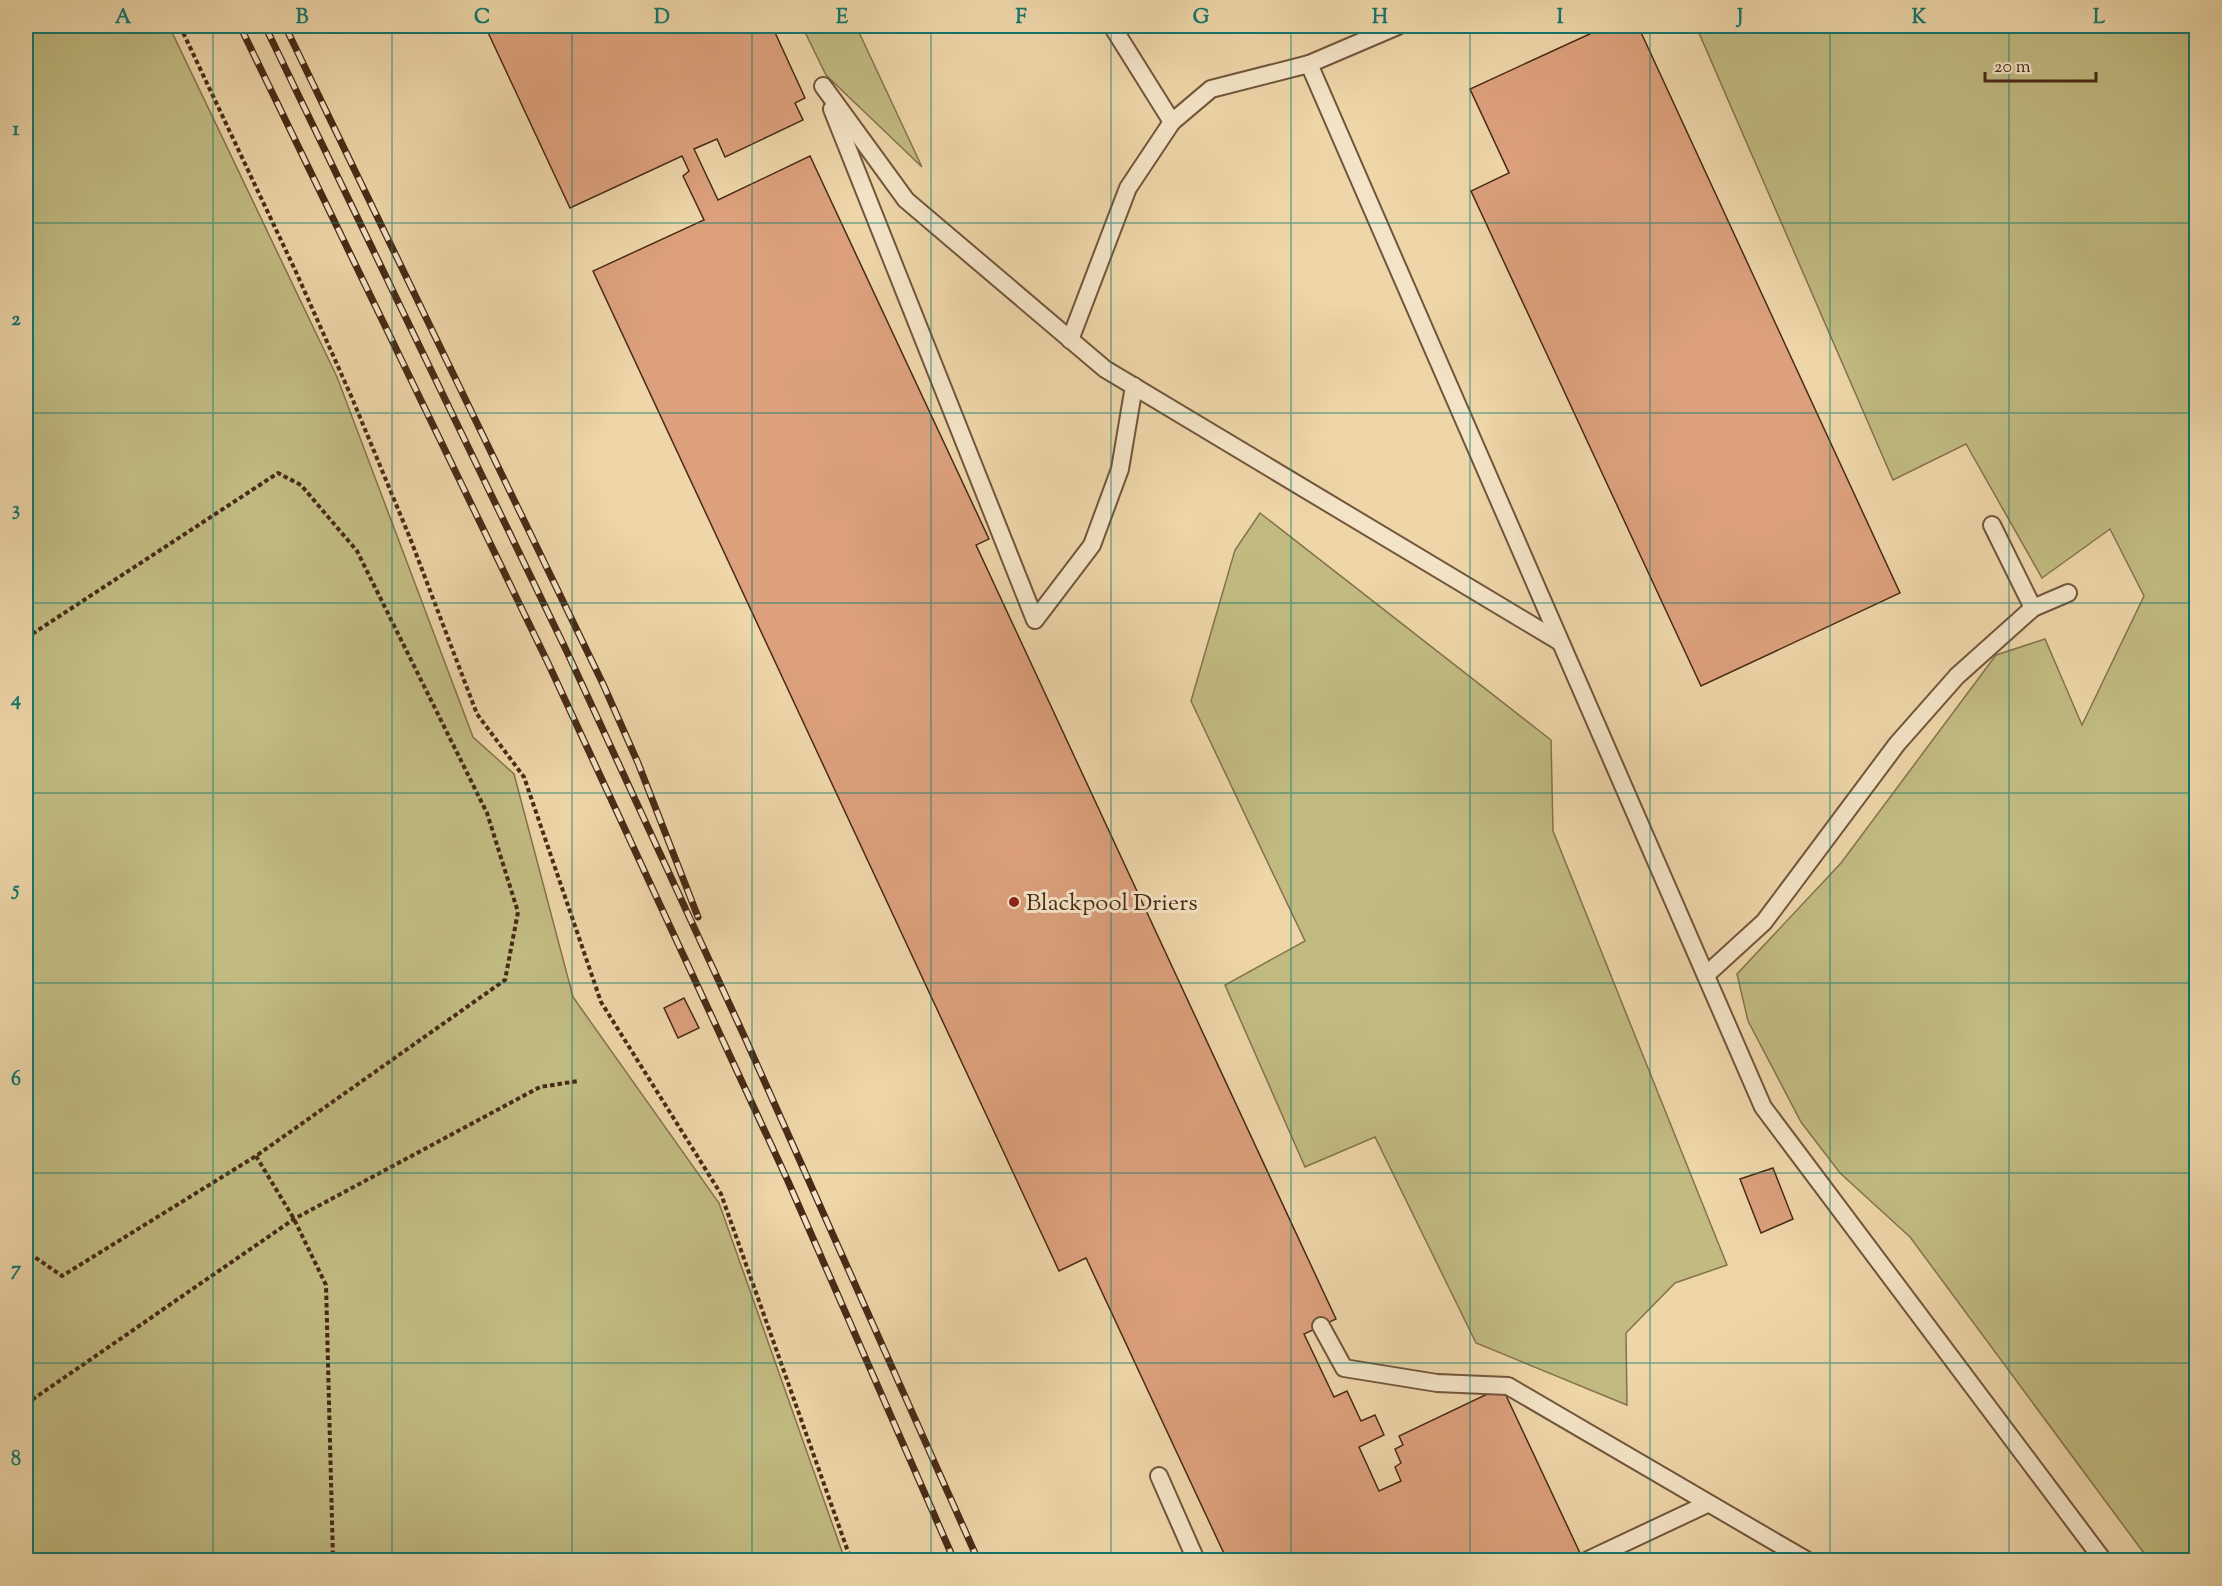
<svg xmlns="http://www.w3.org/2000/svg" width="2222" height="1586" font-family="'Sorts Mill Goudy',serif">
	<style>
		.green { fill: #c1bb82; stroke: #85724c; stroke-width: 1.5 }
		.building { fill: #dca07c; stroke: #492a16; stroke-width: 1.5 }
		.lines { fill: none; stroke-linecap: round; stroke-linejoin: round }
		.service-casing { stroke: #72553b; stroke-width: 20 }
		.path { stroke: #492a16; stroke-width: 4; stroke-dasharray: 4.5 3; stroke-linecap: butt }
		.service { stroke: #f4e4c7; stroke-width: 16 }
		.rail-casing { stroke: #492a16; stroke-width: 7 }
		.rail { stroke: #f4e4c7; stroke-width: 4.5; stroke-dasharray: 14; stroke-linecap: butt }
		.grid { fill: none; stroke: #0f766e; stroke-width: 1.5; stroke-opacity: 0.55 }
		.poi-dot { fill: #8f2418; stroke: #f4e4c7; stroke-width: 2 }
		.labels { text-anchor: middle; stroke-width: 6; stroke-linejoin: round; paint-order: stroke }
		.poi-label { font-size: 24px; fill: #492a16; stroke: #f4e4c7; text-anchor: start }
		.neatline { fill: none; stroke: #0f766e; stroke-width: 2 }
		.grid-label { font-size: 20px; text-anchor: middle; font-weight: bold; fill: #0f766e }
	</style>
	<rect width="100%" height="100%" fill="#eed6a9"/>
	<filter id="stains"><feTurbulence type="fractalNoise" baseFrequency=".00333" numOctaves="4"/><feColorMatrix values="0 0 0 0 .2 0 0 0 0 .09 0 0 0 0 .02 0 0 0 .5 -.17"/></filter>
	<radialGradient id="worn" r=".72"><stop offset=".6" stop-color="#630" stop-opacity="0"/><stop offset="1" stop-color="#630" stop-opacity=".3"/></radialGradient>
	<g class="green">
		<path d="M26,26H169L337,377L473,737L514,774L573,997L719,1203L845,1560H26Z"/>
		<path d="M802,26H856L922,167L826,75Z"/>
		<path d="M1696,26H2196V1560H2149L1910,1237L1840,1173L1801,1122L1748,1021L1737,974L1841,863L1996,655L2045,639L2082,725L2144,596L2110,529L2042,578L1966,444L1893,480Z"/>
		<path d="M1260,513L1551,740L1553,831L1727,1265L1675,1283L1626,1333L1627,1405L1476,1343L1375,1137L1305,1167L1225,985L1305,941L1191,701L1235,550Z"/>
	</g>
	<g class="building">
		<path d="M485,26H772L805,98L795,103L803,120L725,157L717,139L694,149L718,200L810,156L989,539L976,545L1336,1319L1304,1334L1334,1397L1347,1391L1361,1421L1375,1415L1384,1435L1359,1447L1379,1491L1401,1481L1395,1467L1401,1463L1395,1449L1403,1445L1399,1436L1502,1387L1580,1553L1564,1560H1227L1086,1258L1059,1271L593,271L704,220L683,176L689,171L682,156L570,208Z"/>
		<path d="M1607,26H1638L1900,593L1701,686L1471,191L1509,173L1470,89Z"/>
		<path d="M684,998L699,1028L678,1038L664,1008Z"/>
		<path d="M1773,1168L1793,1219L1761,1233L1740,1179Z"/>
	</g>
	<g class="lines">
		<g class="service-casing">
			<g id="service">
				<path d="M1112,26L1172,122"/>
				<path d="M1309,64L1763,1107L2103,1560"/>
				<path d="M823,86L906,200L1105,369L1560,642"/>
				<path d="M832,109L1035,620L1092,545L1120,469L1134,386"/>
				<path d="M1070,340L1128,188L1172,122L1211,89L1309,64L1398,26"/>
				<path d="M1992,525L2033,608"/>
				<path d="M1706,975L1764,922L1897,744L1957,676L2033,608L2068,593"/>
				<path d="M1321,1326L1344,1368L1437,1383L1508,1386L1806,1560"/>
				<path d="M1159,1476L1196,1560"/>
				<path d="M1588,1560L1707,1504"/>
			</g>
		</g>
		<g class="path">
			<path d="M180,26L296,272L352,398L410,538L477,714L524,777L601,1002L721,1194L851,1560"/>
			<path d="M26,638L278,473L301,485L357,551L487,813L518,912L505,980L256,1156L62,1276L26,1251"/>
			<path d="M256,1156L294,1219L326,1285L333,1560"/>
			<path d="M26,1404L294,1219L540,1087L578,1081"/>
		</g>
		<use href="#service" class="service"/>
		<g class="rail-casing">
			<g id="rail">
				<path d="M240,26L548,663L787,1179L954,1560"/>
				<path d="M265,26L568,654L746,1040L978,1560"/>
				<path d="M285,26L603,684L638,763L698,917"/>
			</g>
		</g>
		<use href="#rail" class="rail"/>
	</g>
	<path class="grid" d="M213,26V1560M392,26V1560M572,26V1560M752,26V1560M931,26V1560M1111,26V1560M1291,26V1560M1470,26V1560M1650,26V1560M1830,26V1560M2009,26V1560M26,223H2196M26,413H2196M26,603H2196M26,793H2196M26,983H2196M26,1173H2196M26,1363H2196"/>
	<circle class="poi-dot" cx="1014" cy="902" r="6"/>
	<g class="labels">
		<g class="poi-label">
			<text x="1026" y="910">Blackpool Driers</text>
		</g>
	</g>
	<rect width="2222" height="1586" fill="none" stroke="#eed6a9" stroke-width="66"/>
	<path d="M1985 72v9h111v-9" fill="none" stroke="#492a16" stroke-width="3"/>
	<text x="1994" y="72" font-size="18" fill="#492a16" stroke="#f4e4c7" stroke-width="4.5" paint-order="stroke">20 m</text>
	<rect x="33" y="33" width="2156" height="1520" class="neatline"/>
	<g class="grid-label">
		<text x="123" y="23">A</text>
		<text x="302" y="23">B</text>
		<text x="482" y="23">C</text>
		<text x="662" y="23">D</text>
		<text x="842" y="23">E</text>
		<text x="1021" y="23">F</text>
		<text x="1201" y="23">G</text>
		<text x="1380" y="23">H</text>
		<text x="1560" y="23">I</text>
		<text x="1740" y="23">J</text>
		<text x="1919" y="23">K</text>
		<text x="2099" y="23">L</text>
		<text x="16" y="135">1</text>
		<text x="16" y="325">2</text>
		<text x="16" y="515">3</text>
		<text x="16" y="705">4</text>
		<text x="16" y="895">5</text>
		<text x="16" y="1085">6</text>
		<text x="16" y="1275">7</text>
		<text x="16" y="1465">8</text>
	</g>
	<rect width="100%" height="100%" filter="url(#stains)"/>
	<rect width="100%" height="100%" fill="url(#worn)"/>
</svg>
